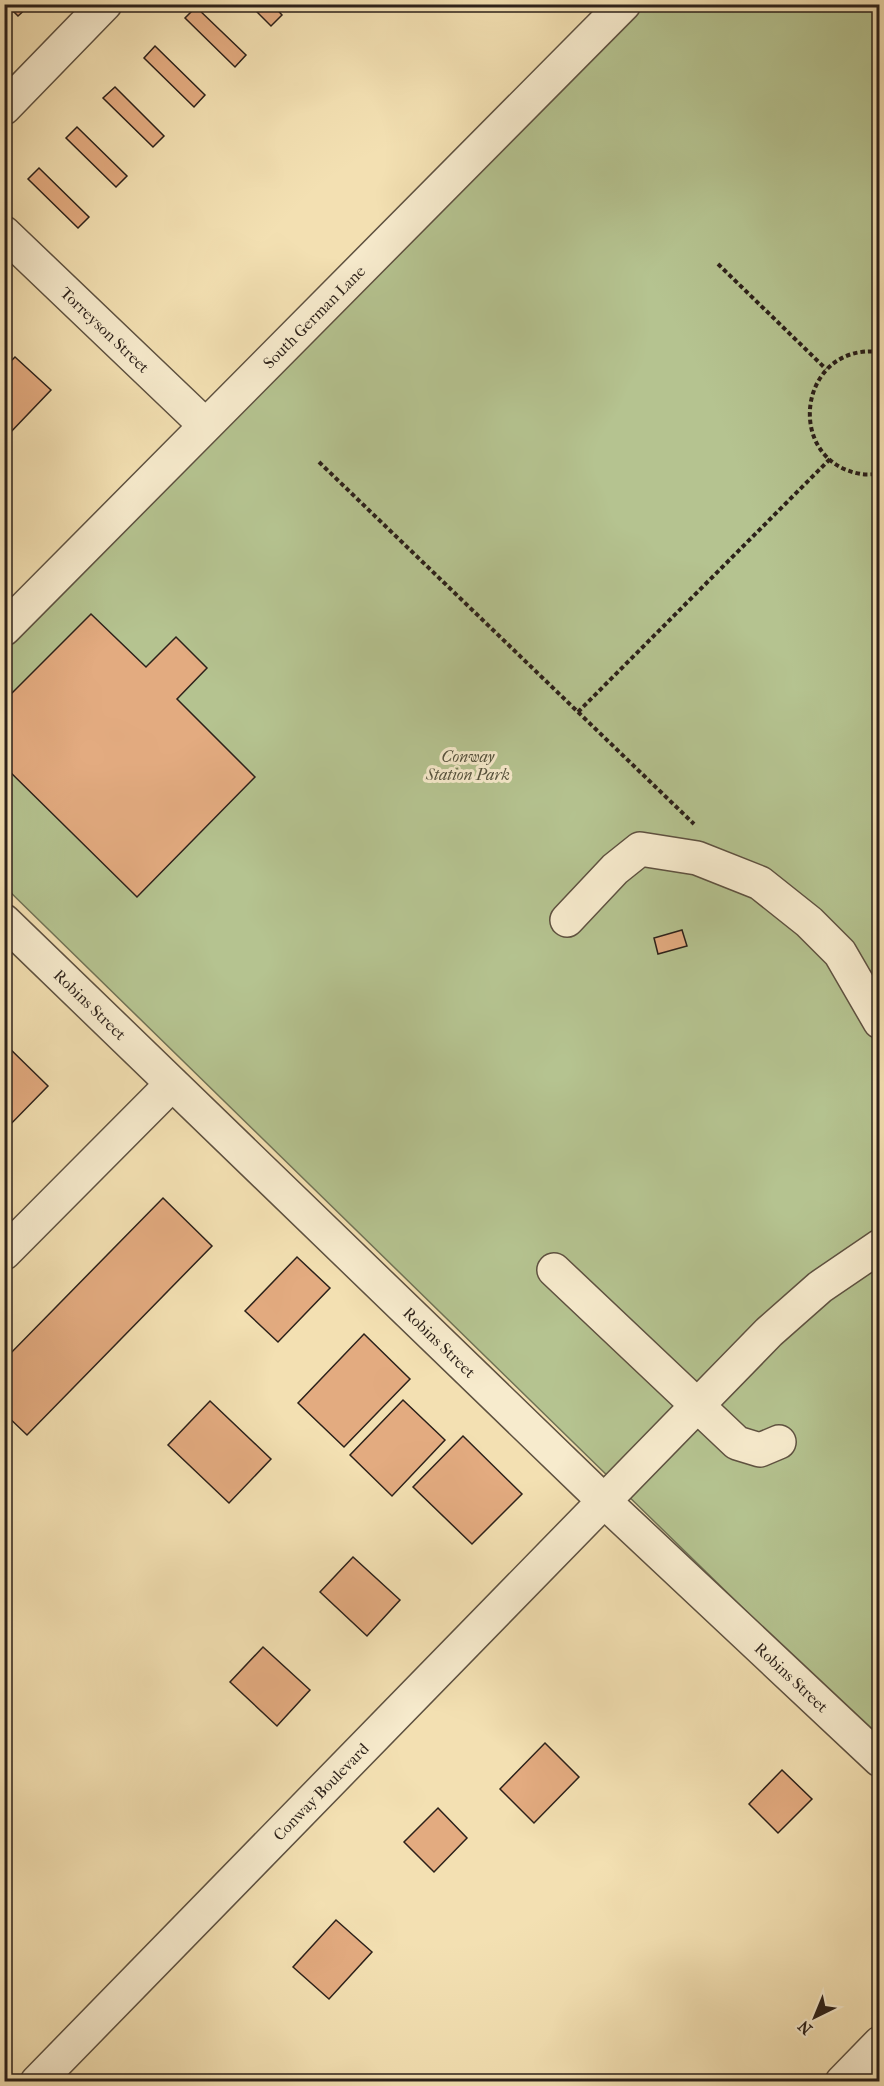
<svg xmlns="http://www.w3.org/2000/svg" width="884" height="2086" font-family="'IM FELL French Canon',serif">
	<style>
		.green { fill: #b5c390; stroke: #707255; stroke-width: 1.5 }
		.building { fill: #e3ab80; stroke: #2c211a; stroke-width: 1.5 }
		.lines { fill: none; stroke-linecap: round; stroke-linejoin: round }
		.minor-casing { stroke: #5e5140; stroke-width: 36 }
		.path { stroke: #2c211a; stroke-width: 4; stroke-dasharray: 4.5 3; stroke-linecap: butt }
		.minor { stroke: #f7ebcd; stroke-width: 33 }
		.labels { text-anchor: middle; stroke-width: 6; stroke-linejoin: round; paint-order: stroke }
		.street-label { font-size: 16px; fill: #2c211a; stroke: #f7ebcd }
		.park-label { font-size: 16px; font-style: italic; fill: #55523d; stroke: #f7ebcd }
	</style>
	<rect width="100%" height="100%" fill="#f3e0b2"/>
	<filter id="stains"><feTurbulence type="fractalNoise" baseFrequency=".00333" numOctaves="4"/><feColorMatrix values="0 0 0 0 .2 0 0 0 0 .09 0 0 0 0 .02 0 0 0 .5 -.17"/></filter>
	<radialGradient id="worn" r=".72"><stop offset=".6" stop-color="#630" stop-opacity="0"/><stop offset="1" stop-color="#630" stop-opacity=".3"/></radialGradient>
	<path class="green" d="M642,5H879V1741L5,887L4,651Z"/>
	<g class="building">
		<path d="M6,4H29L30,5L18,16Z"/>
		<path d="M249,4H272L282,15L271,26Z"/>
		<path d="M196,7L246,55L235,67L185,18Z"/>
		<path d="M155,46L205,95L194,107L144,58Z"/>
		<path d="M115,87L164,136L153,147L103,98Z"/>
		<path d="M77,127L127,176L116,187L66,138Z"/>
		<path d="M39,168L89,217L78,228L28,179Z"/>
		<path d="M15,357L51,390L7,436L4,434V368Z"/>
		<path d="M91,614L146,667L176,637L207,668L177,699L255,777L137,897L4,766V701Z"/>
		<path d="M682,930L687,946L658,954L654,938Z"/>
		<path d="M4,1043L48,1086L4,1131Z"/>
		<path d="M163,1198L212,1246L27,1435L4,1413V1360Z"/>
		<path d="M297,1257L330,1288L278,1342L245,1311Z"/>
		<path d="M364,1334L410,1379L344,1447L298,1403Z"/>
		<path d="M403,1400L445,1440L392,1496L350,1455Z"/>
		<path d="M210,1401L271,1459L229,1503L168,1445Z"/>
		<path d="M463,1436L522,1494L472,1544L413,1487Z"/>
		<path d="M353,1557L400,1600L367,1636L320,1592Z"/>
		<path d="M263,1647L310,1690L277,1726L230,1682Z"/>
		<path d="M545,1743L579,1777L534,1823L500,1789Z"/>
		<path d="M782,1770L812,1799L778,1833L749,1804Z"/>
		<path d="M438,1808L467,1838L434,1872L404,1842Z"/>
		<path d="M336,1920L372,1952L329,1999L293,1967Z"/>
	</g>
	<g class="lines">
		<g class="minor-casing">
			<g id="minor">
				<path d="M4,108L105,4"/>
				<path id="s1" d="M4,233L205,425"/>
				<path id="s2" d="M4,629L624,4"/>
				<path d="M567,920L615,869L640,849L697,858L760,883L809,922L840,953L880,1022"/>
				<path id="s3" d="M4,921L604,1501L880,1760"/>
				<path d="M4,1253L172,1084"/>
				<path d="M554,1270L737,1443L760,1450L779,1442"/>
				<path id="s4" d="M37,2082L769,1332L820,1287L880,1246"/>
				<path d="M842,2082L880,2043"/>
			</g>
		</g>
		<g class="path">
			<path d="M718,264L826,369"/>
			<path d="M880,352C798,342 783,461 861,474C867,475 874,474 880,474"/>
			<path d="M319,462L694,824"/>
			<path d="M578,712L830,459"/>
		</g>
		<use href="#minor" class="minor"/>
	</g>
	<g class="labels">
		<g class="street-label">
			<text dy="6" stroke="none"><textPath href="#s2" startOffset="440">South German Lane</textPath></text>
			<text dy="6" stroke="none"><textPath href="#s1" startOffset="140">Torreyson Street</textPath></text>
			<text dy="6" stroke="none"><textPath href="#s3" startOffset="120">Robins Street</textPath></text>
			<text dy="6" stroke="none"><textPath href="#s3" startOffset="606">Robins Street</textPath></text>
			<text dy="6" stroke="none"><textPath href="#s3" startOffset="1092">Robins Street</textPath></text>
			<text dy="6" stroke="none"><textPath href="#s4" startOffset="406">Conway Boulevard</textPath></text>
		</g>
		<g class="park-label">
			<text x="468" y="762">Conway<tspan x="468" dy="18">Station Park</tspan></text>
		</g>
	</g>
	<rect width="884" height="2086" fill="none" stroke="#f3e0b2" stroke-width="24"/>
	<rect x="6" y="6" width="872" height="2074" fill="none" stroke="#2c211a" stroke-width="3"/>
	<rect x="12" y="12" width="860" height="2062" fill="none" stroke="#2c211a" stroke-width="1.5"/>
	<g transform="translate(815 2017) rotate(223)" stroke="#f7ebcd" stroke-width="4.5" paint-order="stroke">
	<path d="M0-4.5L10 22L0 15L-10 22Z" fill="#2c211a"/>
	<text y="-9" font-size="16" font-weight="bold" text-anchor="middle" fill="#2c211a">N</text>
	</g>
	<rect width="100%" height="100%" filter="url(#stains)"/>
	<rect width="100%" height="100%" fill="url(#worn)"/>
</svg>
